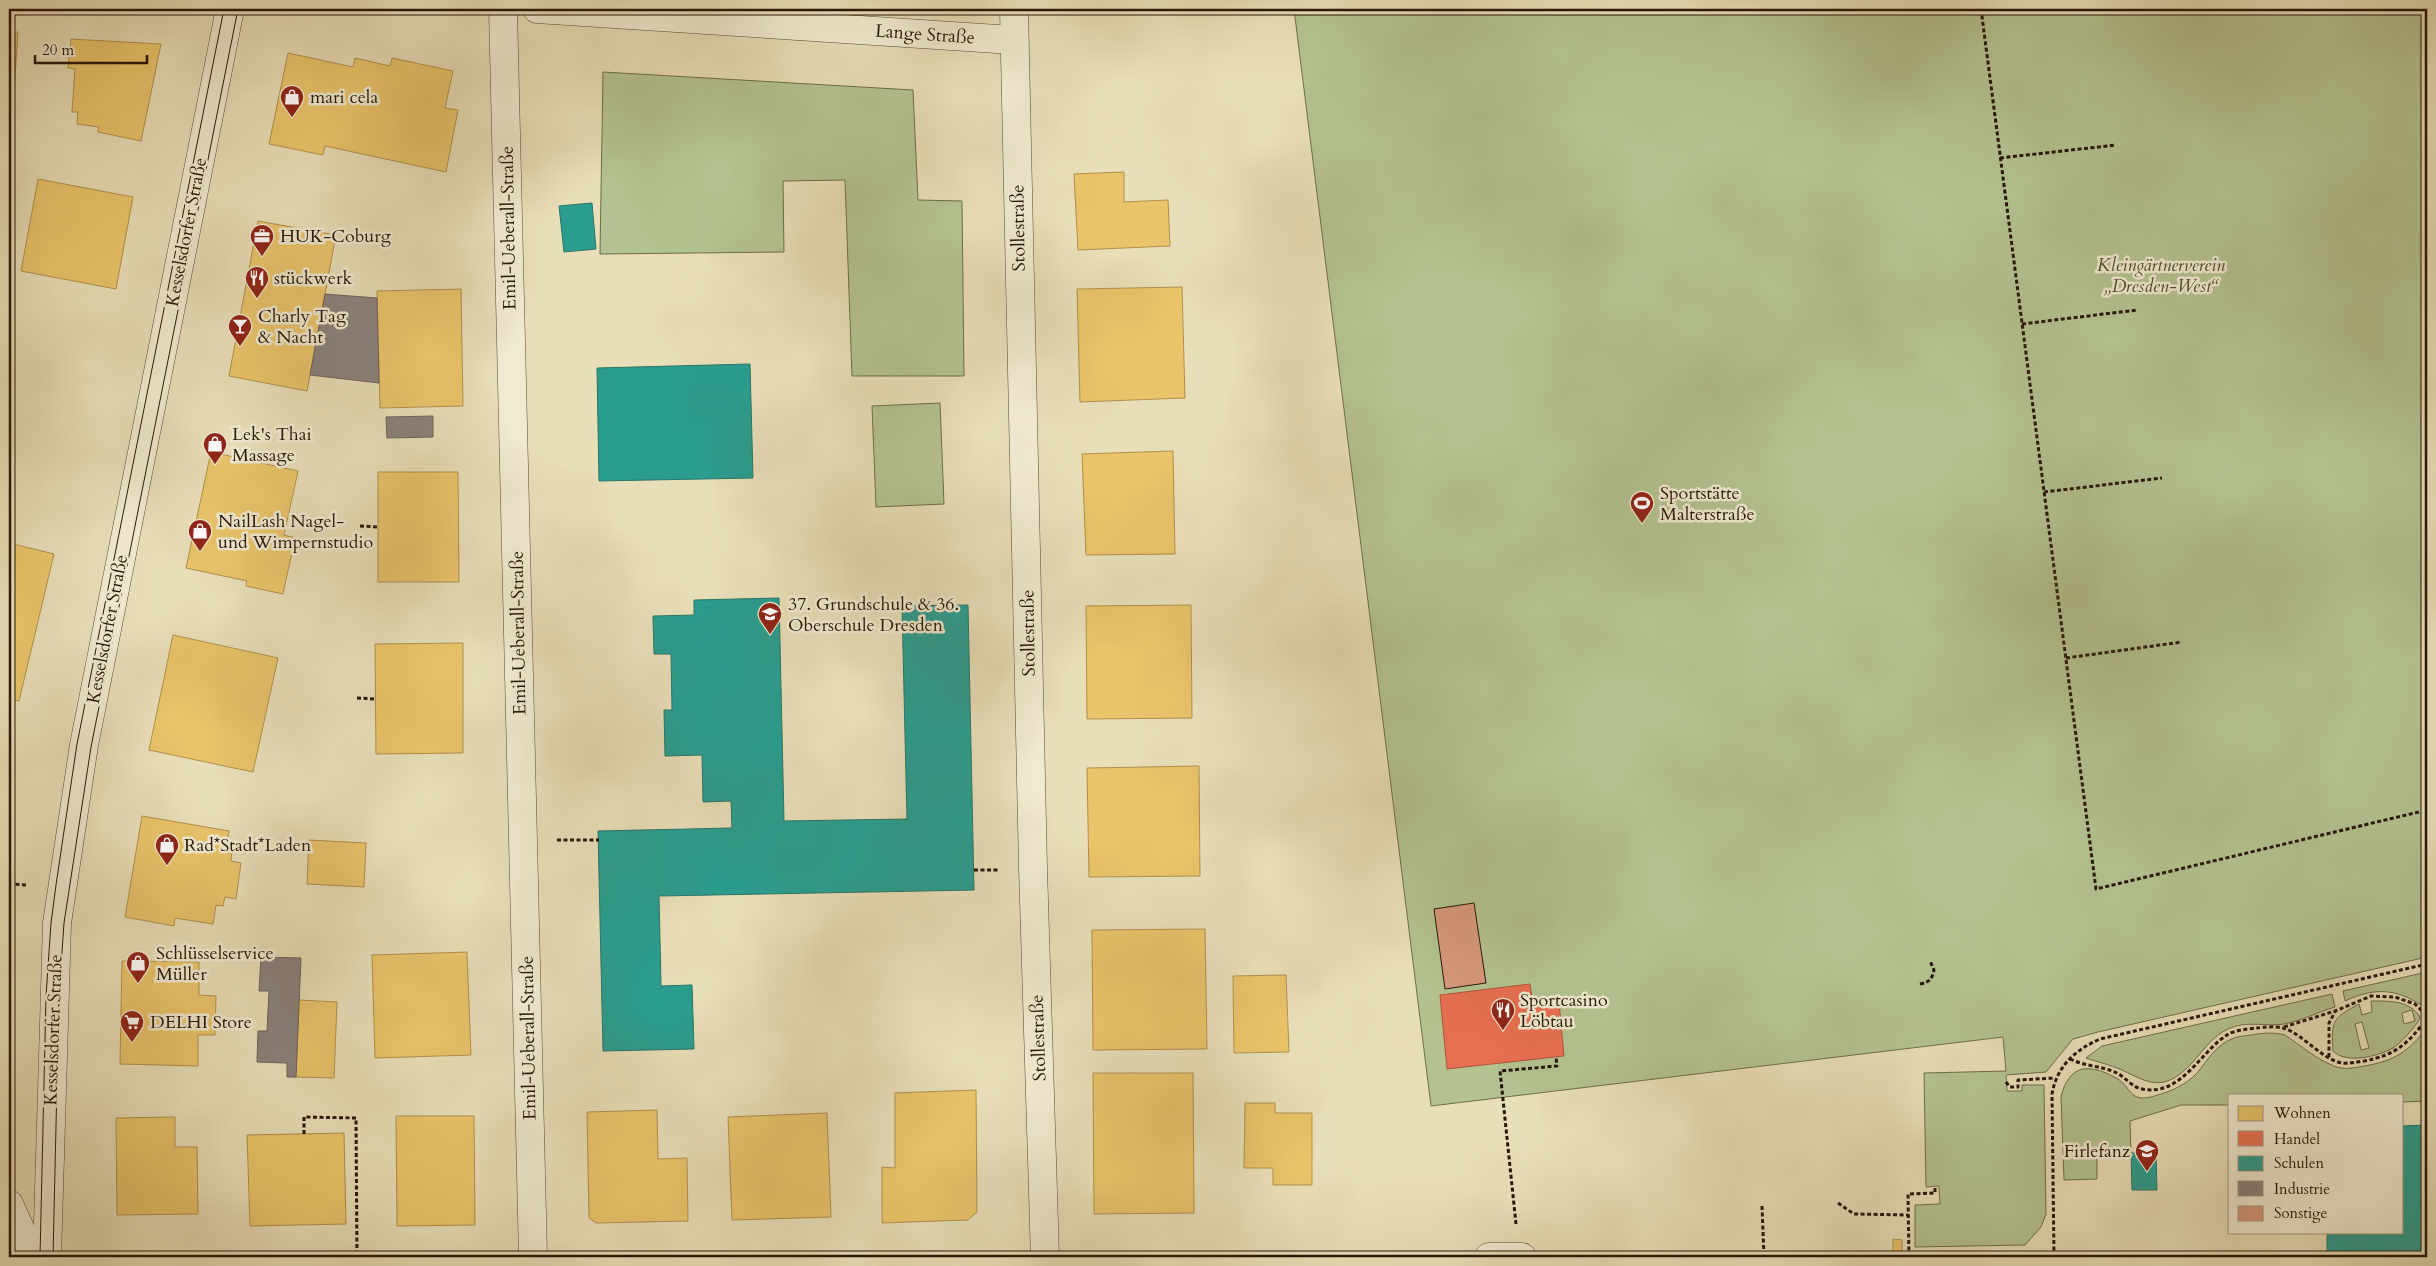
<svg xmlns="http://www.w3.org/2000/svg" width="2436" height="1266" font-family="Cardo,serif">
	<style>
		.green { fill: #b3c290; stroke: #6d6c4b; fill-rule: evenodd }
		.homes { fill: #e9c46a; stroke: #af904c }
		.shops { fill: #e76f51; stroke: #ad543a }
		.schools { fill: #2a9d8f; stroke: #297466 }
		.industry { fill: #8a817c; stroke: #6c6159 }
		.building { fill: #d6987b; stroke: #271606 }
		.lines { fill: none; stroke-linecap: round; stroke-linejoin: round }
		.minor-casing { stroke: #574832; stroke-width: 29 }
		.tertiary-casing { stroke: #574832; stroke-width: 29 }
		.path { stroke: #271606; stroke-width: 3; stroke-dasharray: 4 2.5; stroke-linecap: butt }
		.minor { stroke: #f0ead0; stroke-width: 28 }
		.tertiary { stroke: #f0ead0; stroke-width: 28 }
		.tram { stroke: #271606; stroke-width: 1 }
		.labels { text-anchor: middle; stroke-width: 5; stroke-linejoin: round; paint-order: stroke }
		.street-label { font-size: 18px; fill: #271606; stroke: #f0ead0 }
		.poi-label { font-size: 18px; fill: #271606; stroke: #f0ead0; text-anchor: start }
		.park-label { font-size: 18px; font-style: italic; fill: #514a2f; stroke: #f0ead0 }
	</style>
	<rect width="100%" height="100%" fill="#e8deb7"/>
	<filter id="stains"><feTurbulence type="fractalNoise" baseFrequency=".004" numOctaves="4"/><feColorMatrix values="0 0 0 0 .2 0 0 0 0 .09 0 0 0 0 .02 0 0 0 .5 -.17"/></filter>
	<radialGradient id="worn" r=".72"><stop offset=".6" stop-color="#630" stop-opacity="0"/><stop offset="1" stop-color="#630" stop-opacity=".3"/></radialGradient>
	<g class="green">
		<path d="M1294,9H2427V957L2098,1032L2073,1039L2046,1072L2006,1075L2007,1091H2022V1085H2044L2046,1214L2041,1227L2025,1245L1915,1247V1205L1940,1204L1939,1186L1926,1187L1924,1073L2006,1071L2003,1037L1431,1106Z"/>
		<path d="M603,72L913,90L918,200L962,201L964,376H852L845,180L783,181L784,252L600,254Z"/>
		<path d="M940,403L944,504L876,507L872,406Z"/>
		<path d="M2427,972V1009C2399,989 2377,986 2345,1001L2343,991Z"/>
		<path d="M2332,994L2335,1007C2318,1012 2301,1021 2284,1024C2266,1027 2246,1020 2228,1029C2209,1038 2201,1055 2187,1068C2162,1092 2147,1082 2122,1070C2111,1065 2098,1062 2086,1058L2102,1046Z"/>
		<path d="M2371,1001C2389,1001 2409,1000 2420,1017L2418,1022C2411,1031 2402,1042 2393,1048C2377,1057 2346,1064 2333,1051C2331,1020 2333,1018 2359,1004L2362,1015L2372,1012ZM2412,1010L2415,1021L2404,1024L2402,1013ZM2362,1022L2369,1048L2361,1050L2355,1024Z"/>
		<path d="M2427,1027V1101L2402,1102V1095H2230V1105H2181L2130,1121L2131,1153L2097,1154V1179L2064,1180L2061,1096C2070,1064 2089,1063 2116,1078C2125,1082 2128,1092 2135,1096C2142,1100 2151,1097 2158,1095C2172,1091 2187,1084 2197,1073C2207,1061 2217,1044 2232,1039C2238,1036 2245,1036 2251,1035C2262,1033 2274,1032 2285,1035C2300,1045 2316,1059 2334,1066C2344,1070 2354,1068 2364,1066C2394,1061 2409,1052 2427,1027Z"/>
	</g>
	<g class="homes">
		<path d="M9,32H18L13,108H9Z"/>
		<path d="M71,39L161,44L141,141L98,132L99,127L77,124L78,112H72L75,69L68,68Z"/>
		<path d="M288,53L353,67L355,58L390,66L392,58L453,71L445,108L458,110L446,172L325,146L323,155L269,144Z"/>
		<path d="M1124,172V202L1168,200L1170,246L1078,250L1074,174Z"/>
		<path d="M38,179L133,197L116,289L21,271Z"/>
		<path d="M258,221L336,235L307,391L229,376Z"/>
		<path d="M1182,287L1185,398L1080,402L1077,289Z"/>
		<path d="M461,289L463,406L380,408L377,291Z"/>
		<path d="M1173,451L1175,554L1086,555L1082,454Z"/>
		<path d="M211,452L298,471L284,535L295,538L283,594L246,586L247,581L186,568Z"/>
		<path d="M378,472H458L459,582H378Z"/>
		<path d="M9,543L54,554L19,701L9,699L10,577Z"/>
		<path d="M1191,605L1192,718L1087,719L1086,606Z"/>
		<path d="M173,635L278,658L253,772L149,750Z"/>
		<path d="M463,643V753L376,754L375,644Z"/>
		<path d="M9,743L15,744L9,779Z"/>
		<path d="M1199,766L1200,876L1089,877L1087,768Z"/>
		<path d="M142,816L229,831L226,850L232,851L231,861L241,863L236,899L225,897L223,906L216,905L213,924L175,918L174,926L125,917Z"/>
		<path d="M309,840L366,843L364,887L307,884Z"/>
		<path d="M1205,929L1207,1049L1093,1050L1092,930Z"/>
		<path d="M467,952L471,1055L375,1058L372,955Z"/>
		<path d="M122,961L199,962V995L216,996L215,1035H198V1066L120,1064Z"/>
		<path d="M1286,975L1289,1052L1234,1053L1233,976Z"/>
		<path d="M299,1000L337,1002L334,1078L296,1077Z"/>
		<path d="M1093,1073H1193L1194,1213L1094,1214Z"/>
		<path d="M976,1090L977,1212L968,1220L882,1223V1167L895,1168V1093Z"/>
		<path d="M1245,1103H1275V1113H1312V1185H1273V1168H1244Z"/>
		<path d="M657,1110L658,1159L687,1158L688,1221L596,1223L589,1218L587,1112Z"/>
		<path d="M827,1113L831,1217L732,1220L728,1117Z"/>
		<path d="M396,1116H474L475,1225L397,1226Z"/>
		<path d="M175,1117V1147H197L198,1214L117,1215L116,1118Z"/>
		<path d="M344,1133L346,1224L250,1226L247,1135Z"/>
		<path d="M1893,1239L1902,1240V1255H1893Z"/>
	</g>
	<path class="shops" d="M1530,984L1533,1005L1559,1002L1564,1056L1447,1069L1440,995Z"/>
	<g class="schools">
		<path d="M592,203L596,249L564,252L559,206Z"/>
		<path d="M750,364L753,478L599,481L597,368Z"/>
		<path d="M779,598L784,821L907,819L902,606L968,605L974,890L659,896L661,986L692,985L694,1049L603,1051L598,831L732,828L731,801L703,802L702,755L665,756L664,710H672L671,654H654L653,616L694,615V600Z"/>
		<path d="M2427,1125V1257H2327V1232H2402V1126Z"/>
		<path d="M2131,1153H2156L2157,1190H2132Z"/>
	</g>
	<g class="industry">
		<path d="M325,294L377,298L379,383L310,375Z"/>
		<path d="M433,416V437L387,438L386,417Z"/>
		<path d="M261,957L301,958L296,1077H287V1063L257,1062L258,1031H267L269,991H259Z"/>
	</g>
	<path class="building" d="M1474,903L1486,983L1445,989L1434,909Z"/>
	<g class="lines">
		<g class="minor-casing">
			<g id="minor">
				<path d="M503,9L533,1257"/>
				<path d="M537,9L1013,40"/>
				<path d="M1014,9L1033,868L1045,1257"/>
				<path d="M1489,1257H1522"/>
			</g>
		</g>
		<g class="tertiary-casing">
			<g id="tertiary">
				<path d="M9,1204L33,1257"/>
				<path d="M47,1257L57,923L84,745L230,9"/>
			</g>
		</g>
		<g class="path">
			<path d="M1981,9L2096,889L2427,810"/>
			<path d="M2000,158L2116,145"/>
			<path d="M2022,324L2137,310"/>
			<path d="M2044,492L2162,478"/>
			<path d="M360,526L378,527"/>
			<path d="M2066,658L2182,642"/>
			<path d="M357,698L375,699"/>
			<path d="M557,840H599"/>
			<path d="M974,870H1000"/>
			<path d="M9,884L28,885"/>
			<path d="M1920,984C1930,982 1932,979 1934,970L1930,961"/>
			<path d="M2284,1027L2335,1011L2371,996L2395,997L2415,1004L2427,1016"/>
			<path d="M2329,1057V1023L2335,1012"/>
			<path d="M2070,1059C2084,1066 2102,1066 2117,1073C2125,1077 2133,1088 2142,1089C2181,1097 2200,1052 2227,1035C2234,1030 2248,1029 2257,1028C2264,1027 2277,1026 2283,1028C2301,1033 2319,1056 2338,1062C2347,1065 2355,1062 2364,1061C2396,1055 2409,1043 2427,1018"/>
			<path d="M2006,1082L2010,1087H2018V1080L2055,1078"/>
			<path d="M304,1134V1117L356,1118L357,1257"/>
			<path d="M1838,1203L1854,1214L1908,1215"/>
			<path d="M1762,1206L1764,1257"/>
			<path d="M1516,1224L1500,1071L1557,1066L1556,1057"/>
			<path d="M1909,1257L1908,1194L1935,1193V1186"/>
			<path d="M2054,1257L2052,1094C2057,1066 2075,1050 2100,1039L2427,964"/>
		</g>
		<use href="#minor" class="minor"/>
		<use href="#tertiary" class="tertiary"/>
		<g class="tram">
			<path d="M40,1257L46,996L51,923L56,885L77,744L224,9"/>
			<path d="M53,1257L59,995L64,923L91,747L238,9"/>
		</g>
	</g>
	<defs>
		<g id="shop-pin" transform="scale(1.25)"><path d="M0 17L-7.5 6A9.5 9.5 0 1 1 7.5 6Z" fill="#8f2418" stroke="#f0ead0"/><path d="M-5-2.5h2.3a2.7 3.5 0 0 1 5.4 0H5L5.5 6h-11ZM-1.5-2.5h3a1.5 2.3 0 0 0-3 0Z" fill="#fff"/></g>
		<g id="office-pin" transform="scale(1.25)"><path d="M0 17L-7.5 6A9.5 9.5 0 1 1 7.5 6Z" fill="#8f2418" stroke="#f0ead0"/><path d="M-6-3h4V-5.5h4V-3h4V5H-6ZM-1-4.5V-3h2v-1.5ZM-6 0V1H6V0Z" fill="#fff"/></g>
		<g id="restaurant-pin" transform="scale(1.25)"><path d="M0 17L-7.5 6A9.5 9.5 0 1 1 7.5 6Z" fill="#8f2418" stroke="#f0ead0"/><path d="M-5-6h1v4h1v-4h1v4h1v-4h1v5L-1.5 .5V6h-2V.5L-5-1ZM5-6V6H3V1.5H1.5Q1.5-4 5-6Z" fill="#fff"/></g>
		<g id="bar-pin" transform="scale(1.25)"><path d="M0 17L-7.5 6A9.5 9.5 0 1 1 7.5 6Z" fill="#8f2418" stroke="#f0ead0"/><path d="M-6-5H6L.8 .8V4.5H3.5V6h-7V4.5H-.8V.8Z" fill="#fff"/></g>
		<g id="stadium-pin" transform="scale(1.25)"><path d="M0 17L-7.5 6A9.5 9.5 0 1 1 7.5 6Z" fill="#8f2418" stroke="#f0ead0"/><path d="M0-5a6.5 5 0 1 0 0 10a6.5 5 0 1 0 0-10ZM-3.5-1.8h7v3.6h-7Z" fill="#fff"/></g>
		<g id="school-pin" transform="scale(1.25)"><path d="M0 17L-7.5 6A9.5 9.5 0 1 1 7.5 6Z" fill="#8f2418" stroke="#f0ead0"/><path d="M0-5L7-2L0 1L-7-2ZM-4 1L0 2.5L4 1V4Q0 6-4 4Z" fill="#fff"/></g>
		<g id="supermarket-pin" transform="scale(1.25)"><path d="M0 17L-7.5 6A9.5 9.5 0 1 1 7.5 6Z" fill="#8f2418" stroke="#f0ead0"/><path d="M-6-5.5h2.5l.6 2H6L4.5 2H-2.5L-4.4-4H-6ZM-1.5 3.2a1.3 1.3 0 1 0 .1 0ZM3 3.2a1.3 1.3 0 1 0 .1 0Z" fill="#fff"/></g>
	</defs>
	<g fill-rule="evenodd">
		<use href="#shop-pin" x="292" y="97"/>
		<use href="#office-pin" x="262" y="236"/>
		<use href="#restaurant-pin" x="257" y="278"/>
		<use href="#bar-pin" x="240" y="326"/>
		<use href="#shop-pin" x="215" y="444"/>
		<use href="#stadium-pin" x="1642" y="503"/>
		<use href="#shop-pin" x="200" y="531"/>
		<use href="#school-pin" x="770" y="614"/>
		<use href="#shop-pin" x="167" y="845"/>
		<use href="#shop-pin" x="138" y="963"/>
		<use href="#restaurant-pin" x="1503" y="1010"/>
		<use href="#supermarket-pin" x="132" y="1022"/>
		<use href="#school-pin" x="2147" y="1151"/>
	</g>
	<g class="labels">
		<g class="street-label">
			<text transform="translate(925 34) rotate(4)" y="6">Lange Straße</text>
			<text transform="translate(508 228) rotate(-91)" y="6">Emil-Ueberall-Straße</text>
			<text transform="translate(1018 228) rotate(-91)" y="6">Stollestraße</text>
			<text transform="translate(186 232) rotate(-79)" y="6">Kesselsdorfer Straße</text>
			<text transform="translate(107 629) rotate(-79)" y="6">Kesselsdorfer Straße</text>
			<text transform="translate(518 633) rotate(-91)" y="6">Emil-Ueberall-Straße</text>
			<text transform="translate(1028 633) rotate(-91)" y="6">Stollestraße</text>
			<text transform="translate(53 1030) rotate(-88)" y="6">Kesselsdorfer Straße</text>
			<text transform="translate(528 1038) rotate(-91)" y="6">Emil-Ueberall-Straße</text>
			<text transform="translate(1038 1038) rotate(-92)" y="6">Stollestraße</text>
		</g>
		<g class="poi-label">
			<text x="310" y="103">mari cela</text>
			<text x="280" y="242">HUK-Coburg</text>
			<text x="274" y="284">stückwerk</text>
			<text x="258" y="322">Charly Tag<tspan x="258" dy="21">&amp; Nacht</tspan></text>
			<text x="232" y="440">Lek's Thai<tspan x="232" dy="21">Massage</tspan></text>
			<text x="1660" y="499">Sportstätte<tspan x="1660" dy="21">Malterstraße</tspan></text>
			<text x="218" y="527">NailLash Nagel-<tspan x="218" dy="21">und Wimpernstudio</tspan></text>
			<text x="788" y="610">37. Grundschule &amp; 36.<tspan x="788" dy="21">Oberschule Dresden</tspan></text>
			<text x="184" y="851">Rad*Stadt*Laden</text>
			<text x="156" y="959">Schlüsselservice<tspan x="156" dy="21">Müller</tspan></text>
			<text x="1520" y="1006">Sportcasino<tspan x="1520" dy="21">Löbtau</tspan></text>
			<text x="150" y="1028">DELHI Store</text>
			<text x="2130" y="1157" text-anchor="end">Firlefanz</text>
		</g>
		<g class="park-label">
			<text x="2161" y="271">Kleingärtnerverein<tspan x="2161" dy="21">„Dresden-West“</tspan></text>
		</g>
	</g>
	<rect width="2436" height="1266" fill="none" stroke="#e8deb7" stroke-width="30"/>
	<rect x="10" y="10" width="2416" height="1246" fill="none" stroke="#271606" stroke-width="2.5"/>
	<rect x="15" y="15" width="2406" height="1236" fill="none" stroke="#271606"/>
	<rect x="2228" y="1094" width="175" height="140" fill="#f0ead0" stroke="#a0957f"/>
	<rect x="2238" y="1106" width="25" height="15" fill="#e9c46a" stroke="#a0957f"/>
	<text x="2274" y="1118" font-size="15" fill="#271606">Wohnen</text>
	<rect x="2238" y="1131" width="25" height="15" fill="#e76f51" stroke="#a0957f"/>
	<text x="2274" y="1144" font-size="15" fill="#271606">Handel</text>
	<rect x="2238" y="1156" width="25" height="15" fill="#2a9d8f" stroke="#a0957f"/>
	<text x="2274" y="1168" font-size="15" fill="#271606">Schulen</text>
	<rect x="2238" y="1181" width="25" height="15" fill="#8a817c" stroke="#a0957f"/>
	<text x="2274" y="1194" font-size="15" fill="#271606">Industrie</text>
	<rect x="2238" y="1206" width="25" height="15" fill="#d6987b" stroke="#a0957f"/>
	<text x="2274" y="1218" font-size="15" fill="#271606">Sonstige</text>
	<path d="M35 55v8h112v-8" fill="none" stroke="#271606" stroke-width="2.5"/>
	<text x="42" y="55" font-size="15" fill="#271606" stroke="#f0ead0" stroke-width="4" paint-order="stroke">20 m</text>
	<rect width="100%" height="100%" filter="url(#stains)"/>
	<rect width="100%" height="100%" fill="url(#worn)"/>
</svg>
